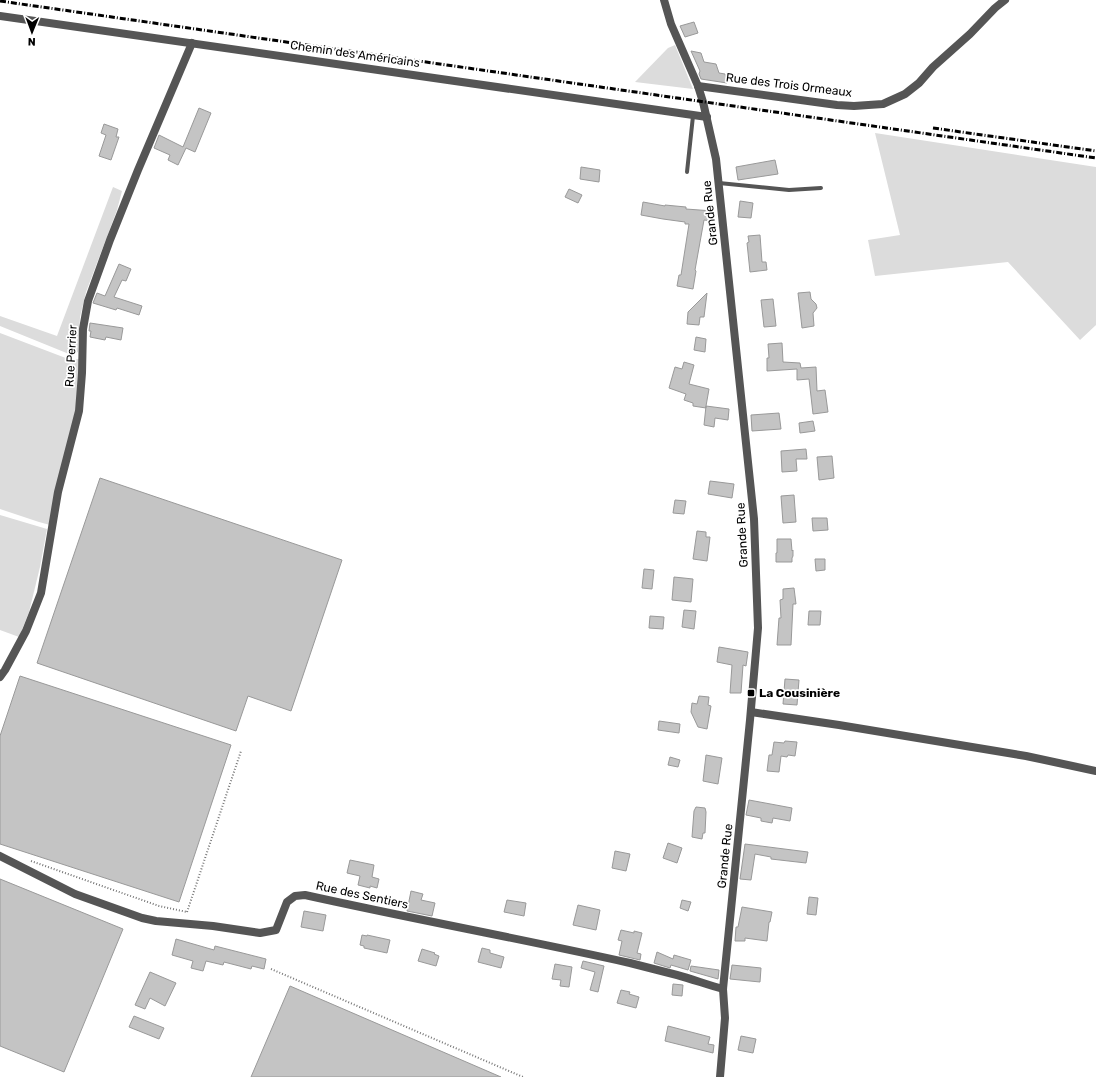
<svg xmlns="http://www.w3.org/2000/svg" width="1096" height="1077" font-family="Rubik,sans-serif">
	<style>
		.green { fill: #dcdcdc }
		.building { fill: #c4c4c4; stroke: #999 }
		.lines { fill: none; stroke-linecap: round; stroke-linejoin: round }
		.path { stroke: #777; stroke-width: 2; stroke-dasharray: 1 2; stroke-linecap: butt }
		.lane { stroke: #555; stroke-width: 4 }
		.street { stroke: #555; stroke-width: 8 }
		.rail { stroke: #000; stroke-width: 3; stroke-dasharray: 6 2 1 2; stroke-linecap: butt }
		.poi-dot { fill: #000; stroke: #fff; stroke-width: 1.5 }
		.labels { text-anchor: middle; stroke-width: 3.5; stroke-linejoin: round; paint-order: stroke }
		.street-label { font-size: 12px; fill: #000; stroke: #fff }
		.poi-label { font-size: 12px; font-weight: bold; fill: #000; stroke: #fff; text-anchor: start }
	</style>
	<rect width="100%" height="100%" fill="#fff"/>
	<g class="green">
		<path d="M675,45L693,89L635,82L668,48Z"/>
		<path d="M875,133L1096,167V325L1080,340L1008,262L875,276L868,240L900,235Z"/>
		<path d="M113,187L122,191L117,210L86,292L80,317L78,352L74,354H69L0,326V316L57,336Z"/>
		<path d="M0,333L71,360L79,359L76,408L50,525L39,522L0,509Z"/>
		<path d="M0,515L47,529L40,567L29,612L19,637L0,630Z"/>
	</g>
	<g class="building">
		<path d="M694,22L698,33L685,37L680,26Z"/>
		<path d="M691,51L701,53L704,62L716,64L719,73L725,74L727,83L701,79L699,74L700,71Z"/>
		<path d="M199,108L211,113L195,152L186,148L178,165L168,160L170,155L154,148L159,135L183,147Z"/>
		<path d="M104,124L118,129L116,137H119L111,160L99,156L106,135L101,133Z"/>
		<path d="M775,160L778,174L738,180L736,167Z"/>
		<path d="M581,167L600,170L599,182L580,179Z"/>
		<path d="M569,189L582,195L578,203L565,197Z"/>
		<path d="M740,201L753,203L751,218L738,217Z"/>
		<path d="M643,202L665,206V205L686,207V209L713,211L712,221L704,220L695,270L696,271L693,289L677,286L679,275H681L689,224H685V222L663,219L641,215Z"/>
		<path d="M760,235L762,262H766L767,270L750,272L747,243L749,242L748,236Z"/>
		<path d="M119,264L131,269L126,281L122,280L114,297L142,306L139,315L117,308L116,310L93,303L97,293L105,296Z"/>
		<path d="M810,292L811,299L816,304L817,308L813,313L814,326L802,328L798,293Z"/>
		<path d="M707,293L704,317H700L699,325L687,324L688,312Z"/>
		<path d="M773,299L776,326L764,327L761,300Z"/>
		<path d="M90,323L123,328L121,340L106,337L105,340L90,337L91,331H89Z"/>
		<path d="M696,337L706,339L705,352L694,350Z"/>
		<path d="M782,343L783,362L800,363L801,368L816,367L817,391L825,390L828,412L813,414L809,379L797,380V369L767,371V358H769L768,344Z"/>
		<path d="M684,362L694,365L689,384L709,389L706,406L729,409L728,420L715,418L714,427L704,425L706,406V408L693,406V403L684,400L686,394L669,388L675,367L682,369Z"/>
		<path d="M779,413L781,429L752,431L751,415Z"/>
		<path d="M813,421L815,431L800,433L799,423Z"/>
		<path d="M806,449L807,459H796L797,471L782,472L781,451Z"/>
		<path d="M832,456L834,478L819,480L817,457Z"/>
		<path d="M100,478L342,560L291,711L248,696L236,731L37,663Z"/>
		<path d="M710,481L734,484L732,498L708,494Z"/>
		<path d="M794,495L796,522L783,523L781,496Z"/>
		<path d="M675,500L686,501L684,514L673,513Z"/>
		<path d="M812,518H827L828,530L813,531Z"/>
		<path d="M697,531L706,532V537H710L707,561L693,559Z"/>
		<path d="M777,539H791L792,551L793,550V556L792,558V562H776V553H777Z"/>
		<path d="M815,559H825V570L816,571Z"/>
		<path d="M644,569L654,570L652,589L642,588Z"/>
		<path d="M674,577L693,579L691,602L672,600Z"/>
		<path d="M794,588L796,604H793L791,645H777L779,618H781L780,600L783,599V589Z"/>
		<path d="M684,610L696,611L694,629L682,627Z"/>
		<path d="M809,611H821L820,625H808Z"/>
		<path d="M650,616L664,617L663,629L649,628Z"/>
		<path d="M719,647L748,652L746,666L743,665L741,693H730L732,665L717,662Z"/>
		<path d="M20,676L231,745L179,902L0,844V736Z"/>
		<path d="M785,679L799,680L797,705L783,704Z"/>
		<path d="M699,696L709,697L708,705L711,706L707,729L698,727L691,712L692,703L697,704Z"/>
		<path d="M659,721L680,724L679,733L658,730Z"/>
		<path d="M785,741L797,742L795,756L788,755L787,757L781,756L779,772L767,771L769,755H772L774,742L784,743Z"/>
		<path d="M706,755L722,758L718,784L703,781Z"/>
		<path d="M670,757L680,760L678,767L668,765Z"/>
		<path d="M749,800L792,808L790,821L773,818L772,823L761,821V818L746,815Z"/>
		<path d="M696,807L705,808L706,812L705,833H703L702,839L692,837L694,811Z"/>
		<path d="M668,843L682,848L677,863L663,858Z"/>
		<path d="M745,844L808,852L806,863L771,859V857L755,854L751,880L740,879Z"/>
		<path d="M615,851L630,854L626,871L612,868Z"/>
		<path d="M350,860L374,865L372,877L379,879L377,888L370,886V888L358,885L360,876L347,873Z"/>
		<path d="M0,879L123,929L64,1072L0,1046Z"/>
		<path d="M411,891L423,894L421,900L435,903L432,916L407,911Z"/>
		<path d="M809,897L818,898L816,915L807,914Z"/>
		<path d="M507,900L526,903L524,916L504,912Z"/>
		<path d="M682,900L691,902L688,911L680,908Z"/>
		<path d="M578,905L600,910L596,930L573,925Z"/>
		<path d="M742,907L772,912L770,922H769L767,941L745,938V941H735L736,927H738Z"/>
		<path d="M304,911L326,915L323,931L301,927Z"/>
		<path d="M621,930L634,933V931L642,933L637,953L641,954L640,960L619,955L622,941L618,940Z"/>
		<path d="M362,935L367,936V935L390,940L387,953L364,948V946L360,945Z"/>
		<path d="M176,939L214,950L215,946L266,959L264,969L252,966L251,969L224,962L223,965L206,961L203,971L191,968L193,961L172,955Z"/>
		<path d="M482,948L490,950V953L504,957L501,968L478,962Z"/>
		<path d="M422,949L435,953L434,954L439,956L436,966L418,961Z"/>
		<path d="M657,952L673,959L674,955L691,960L688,970L671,965L670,968L654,963Z"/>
		<path d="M583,961L604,966L598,992L590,990L595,972L581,968Z"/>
		<path d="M555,964L572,967L569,987L560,986L561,980L552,979Z"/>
		<path d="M732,965L761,968L760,982L730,979Z"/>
		<path d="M691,966L719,970L718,979L690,971Z"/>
		<path d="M150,972L176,983L165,1006L150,998L145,1009L135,1005Z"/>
		<path d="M673,984L683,985L682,996L672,995Z"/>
		<path d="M290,986L501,1077H251Z"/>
		<path d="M621,990L630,992L629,994L639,997L636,1008L617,1003Z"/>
		<path d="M134,1016L164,1028L159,1039L129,1027Z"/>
		<path d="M668,1026L710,1037L708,1044L714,1045L713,1053L665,1041Z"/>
		<path d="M741,1036L756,1039L753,1053L738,1050Z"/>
	</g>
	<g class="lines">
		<g class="path">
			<path d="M31,861L159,906L187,912"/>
			<path d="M187,912L241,751"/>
			<path d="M271,969L523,1077"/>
		</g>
		<g class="lane">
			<path d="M687,172L693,116"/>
			<path d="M719,183L789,190L821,188"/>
		</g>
		<g class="street">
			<path d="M664,0L671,24L698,86L703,102L716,159L754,519L758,628L750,720L723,989L725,1018L720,1077"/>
			<path d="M0,16L707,117"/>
			<path d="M698,86L837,105L854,106L883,104L905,94L919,83L933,67L970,34L995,8L1005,0"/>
			<path d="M0,677L5,670L26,631L41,593L58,492L79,411L82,373L83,329L88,301L110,240L138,170L192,43"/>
			<path d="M751,712L839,725L1026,756L1096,771"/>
			<path d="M0,856L75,894L142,918L156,921L213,926L260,933L276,930L287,902L295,896L305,895C413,919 522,939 630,963C646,967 661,971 677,975C692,979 708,985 723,989"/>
		</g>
		<g class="rail">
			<path d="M0,1L1096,158"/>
			<path d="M933,128L1096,151"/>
		</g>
	</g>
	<rect class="poi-dot" x="747" y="689" width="8" height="8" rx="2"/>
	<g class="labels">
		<g class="street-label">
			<text transform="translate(355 54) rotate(8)" y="4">Chemin des Américains</text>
			<text transform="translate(789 85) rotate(7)" y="4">Rue des Trois Ormeaux</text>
			<text transform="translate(710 213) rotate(-96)" y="4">Grande Rue</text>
			<text transform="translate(71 356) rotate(-87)" y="4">Rue Perrier</text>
			<text transform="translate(742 535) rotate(-93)" y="4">Grande Rue</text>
			<text transform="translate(725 856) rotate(-84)" y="4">Grande Rue</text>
			<text transform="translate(362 895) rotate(12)" y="4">Rue des Sentiers</text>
		</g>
		<g class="poi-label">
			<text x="759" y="697">La Cousinière</text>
		</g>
	</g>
	<g transform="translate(32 32) rotate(181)" stroke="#ffffff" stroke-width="3" paint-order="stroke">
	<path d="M0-3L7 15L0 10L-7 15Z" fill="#000000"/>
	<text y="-6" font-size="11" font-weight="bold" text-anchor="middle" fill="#000000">N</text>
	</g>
</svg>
